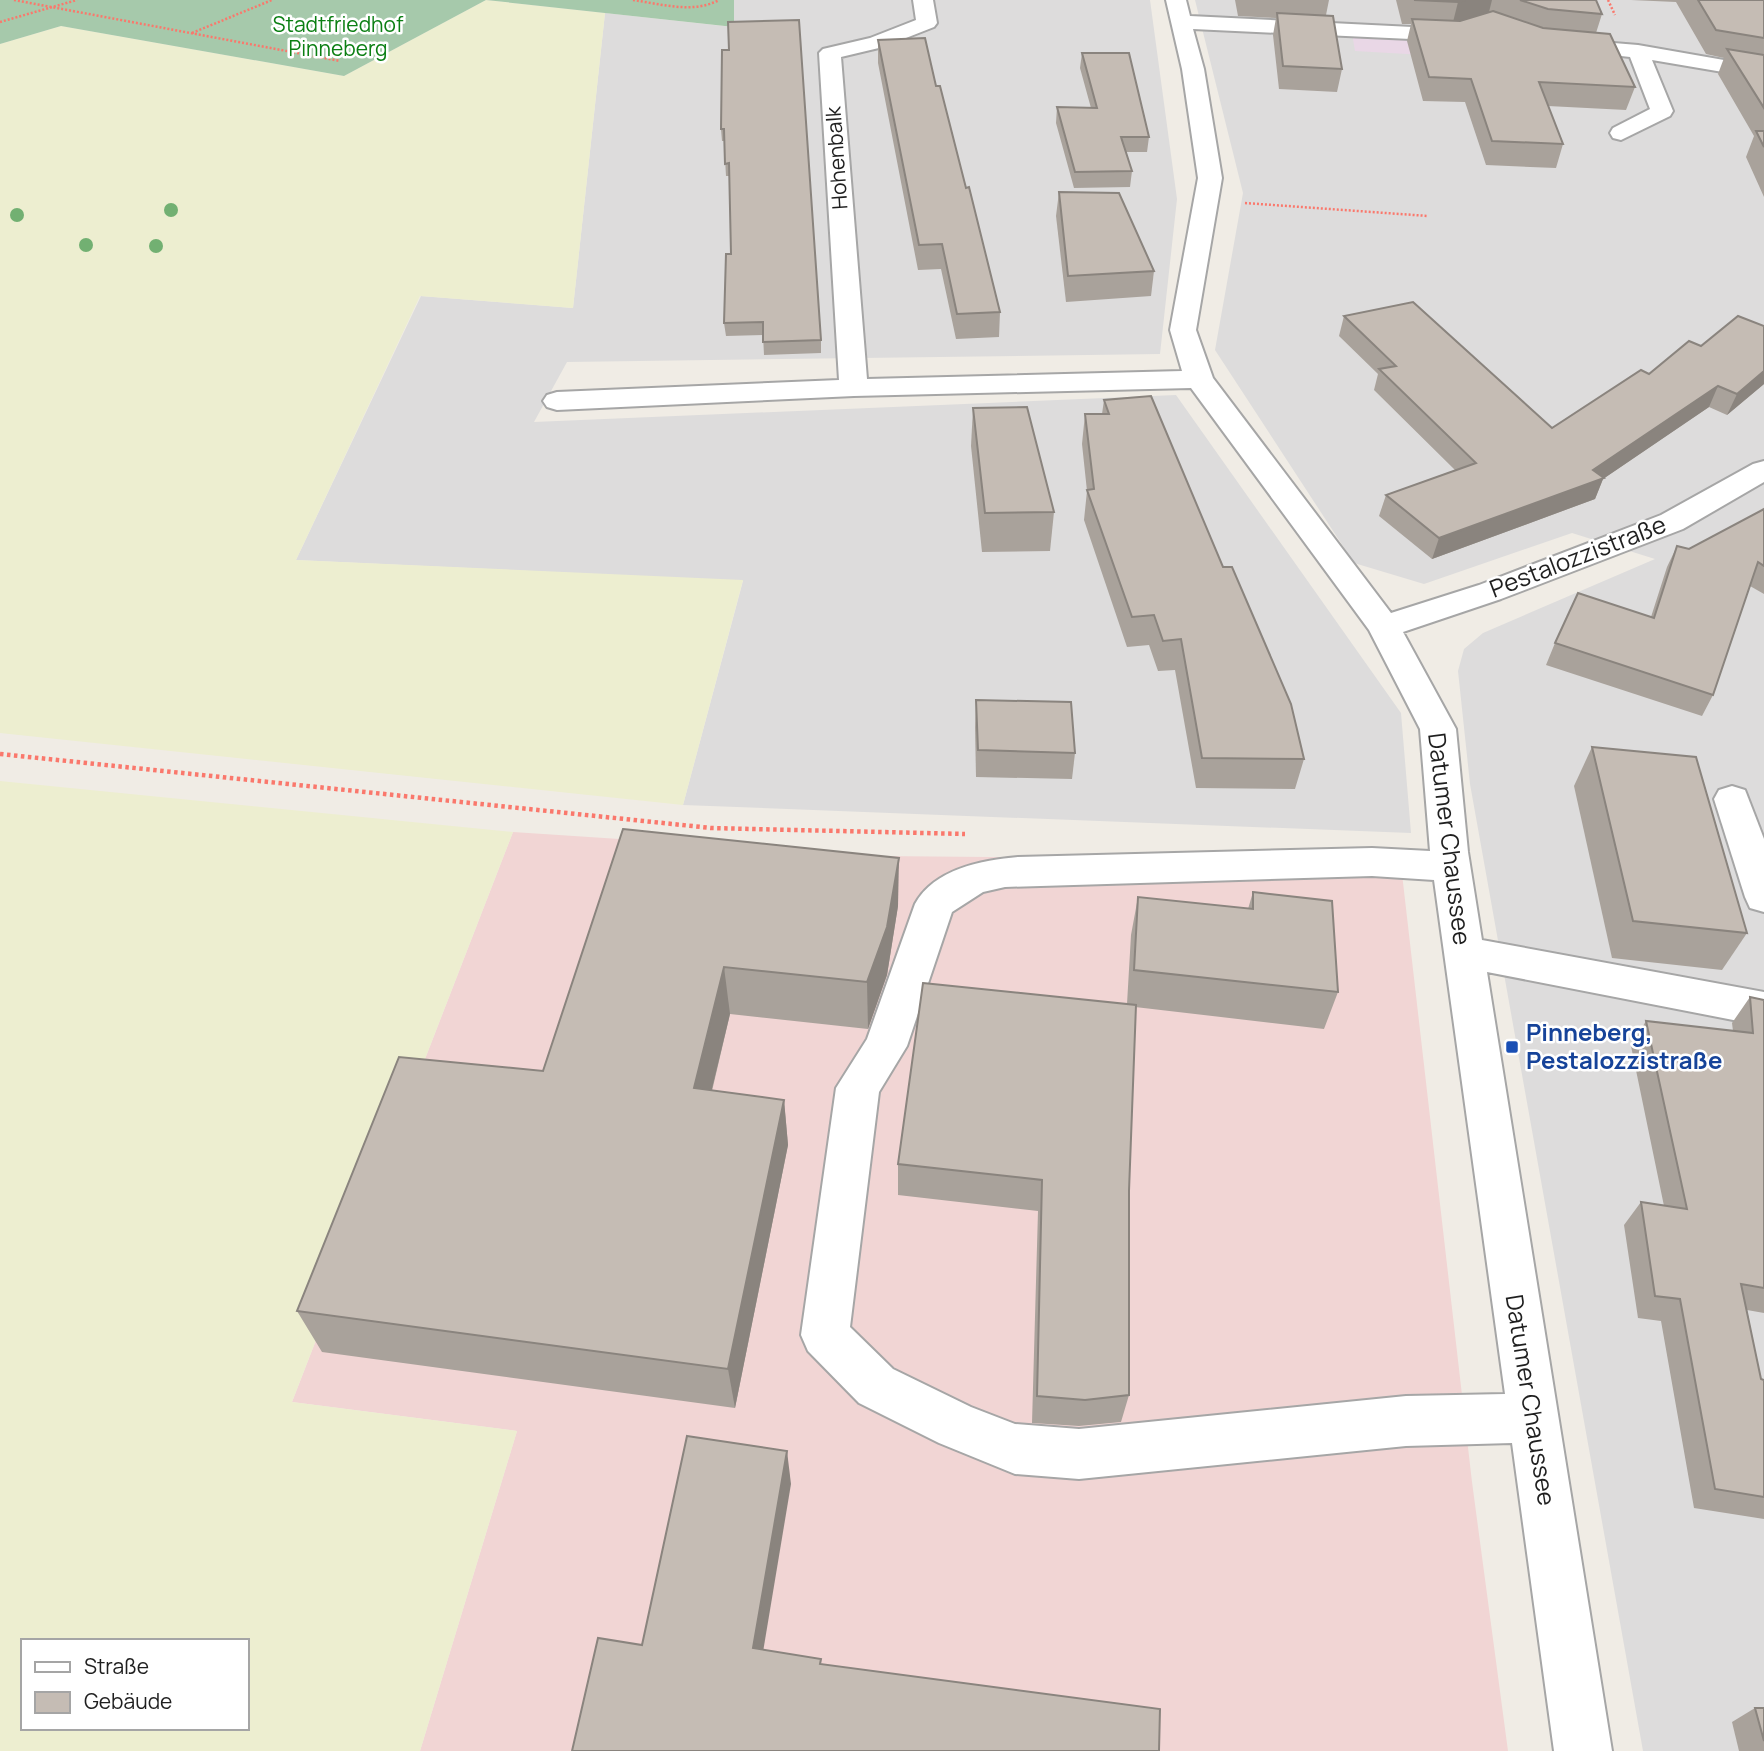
<svg xmlns="http://www.w3.org/2000/svg" width="1764" height="1751" font-family="Manrope,sans-serif">
	<style>
		.residential { fill: #dddcdc }
		.commercial { fill: #f1d5d4 }
		.industrial { fill: #e9d7e6 }
		.farmland { fill: #edeed0; fill-rule: evenodd }
		.cemetery { fill: #a6c9ab }
		.lines { fill: none; stroke-linecap: round; stroke-linejoin: round }
		.minor-casing { stroke: #a6a6a6; stroke-width: 4 }
		.path-far1 { stroke: #fa786c; stroke-width: 2.5; stroke-dasharray: 2 2; stroke-linecap: butt }
		.path { stroke: #fa786c; stroke-width: 4.5; stroke-dasharray: 3.5 3.5; stroke-linecap: butt }
		.minor { fill: #fff; fill-rule: evenodd }
		.tree { fill: #72b072 }
		.wall { fill: #a9a29b }
		.shaded-wall { fill: #8a847e }
		.building { fill: #c5bcb4; stroke: #8a847e; stroke-width: 2 }
		.transit-dot { fill: #1a4fb4; stroke: #fff; stroke-width: 2.5 }
		.labels { text-anchor: middle; stroke-width: 5; stroke-linejoin: round; paint-order: stroke }
		.far-park-label { font-size: 21px; fill: #0b7f13; stroke: #fff }
		.far-street-label { font-size: 21px; fill: #1f1f1f; stroke: #fff }
		.street-label { font-size: 24px; fill: #1f1f1f; stroke: #fff }
		.transit-label { font-size: 24px; font-weight: bold; fill: #164399; stroke: #fff; text-anchor: start }
	</style>
	<rect width="100%" height="100%" fill="#f0ece5"/>
	<g class="residential">
		<path d="M734,0H1150L1177,199L1160,354L567,362L534,422L1176,395L1401,713L1411,833L683,805L743,581L296,560L421,296L573,308L605,13L733,27Z"/>
		<path d="M1195,0H1764V1751H1643L1470,784L1458,671L1464,649L1483,633L1655,559L1572,533L1424,584L1354,563L1215,350L1243,193Z"/>
	</g>
	<path class="commercial" d="M513,832L876,856L1314,860L1401,865L1472,1482L1508,1751H420L517,1431L292,1402Z"/>
	<path class="industrial" d="M1352,33L1472,39L1477,58L1355,51Z"/>
	<g class="farmland">
		<path d="M486,0L605,13L573,308L420,296L296,560L743,580L683,805L0,733V44L61,26L344,76Z"/>
		<path d="M0,781L513,832L292,1402L517,1431L420,1751H0ZM23,1641H247V1728H23Z"/>
	</g>
	<path class="cemetery" d="M0,0H734V27L486,0L344,76L61,26L0,44Z"/>
	<g class="lines">
		<g class="minor-casing">
			<g id="minor">
				<path d="M913,0H933L937,23L934,27L883,47L841,57L867,379L1182,371L1170,330L1198,178L1182,69L1166,0H1186L1190,16L1453,29H1468L1471,33L1468,37L1454,41L1193,29L1204,69L1222,178L1196,330L1213,378L1391,613L1479,585L1661,515L1753,464L1764,461V482L1683,529L1501,599L1403,632L1456,729L1468,852L1482,940L1764,992V1026L1487,972L1612,1751H1554L1512,1443L1406,1446L1079,1479L1015,1474L939,1443L859,1403L808,1351L801,1335L836,1088L867,1039L915,904C934,869 982,860 1018,857L1372,848L1430,851L1420,729L1369,630L1191,388L854,396L557,410L547,407L543,401L547,395L557,392L839,380L819,53L823,49L870,38L916,20ZM1372,876L1434,880L1505,1394L1406,1396L1079,1429L1015,1424L971,1407L893,1369L850,1327L879,1092L907,1046L952,912L983,892L1005,887Z"/>
				<path d="M1565,39L1638,45L1764,67V79L1652,60L1673,111L1670,116L1621,140L1613,138L1610,133L1613,128L1650,109L1630,57L1558,49L1555,45L1558,41Z"/>
				<path d="M1732,786L1745,790L1764,839V912L1750,908L1745,897L1714,799L1719,790Z"/>
			</g>
		</g>
		<g class="path-far1">
			<path d="M14,0L340,61"/>
			<path d="M633,0C661,4 693,14 719,0"/>
			<path d="M1608,0L1615,15"/>
			<path d="M0,22L77,0"/>
			<path d="M192,33L272,0"/>
			<path d="M1245,203L1428,216"/>
		</g>
		<path class="path" d="M0,754L711,828L965,834"/>
		<use href="#minor" class="minor"/>
	</g>
	<g class="tree">
		<circle cx="171" cy="210" r="7"/>
		<circle cx="17" cy="215" r="7"/>
		<circle cx="86" cy="245" r="7"/>
		<circle cx="156" cy="246" r="7"/>
	</g>
	<g class="wall">
		<path d="M1235,0H1329L1326,15L1342,69L1337,92L1279,89L1273,35L1276,18L1238,16Z"/>
		<path d="M1396,0H1596L1602,14L1596,33L1635,87L1626,110L1548,106L1563,144L1556,168L1486,165L1465,102L1423,101L1407,41L1411,24H1402Z"/>
		<path d="M1631,0H1764V197L1746,157L1754,136L1718,74L1724,58L1706,54L1676,2Z"/>
		<path d="M878,40L936,86L1000,312L999,337L956,339L941,269L918,270L878,63Z"/>
		<path d="M722,50L821,340V353L764,355L763,335L726,336L724,323L731,254L729,176H726L724,141H722L721,129Z"/>
		<path d="M1082,53L1149,137L1147,152H1126L1132,171L1130,187L1074,188L1056,123L1057,107L1091,108L1080,68Z"/>
		<path d="M1059,192L1154,271L1151,296L1066,302L1056,216Z"/>
		<path d="M1344,316L1552,428L1701,346L1764,326V384L1727,415L1709,407L1603,479L1595,499L1432,559L1379,516L1386,495L1455,470L1374,390L1378,374L1339,336Z"/>
		<path d="M1104,400L1304,759L1295,789L1196,788L1175,670L1158,671L1149,645L1127,647L1084,520L1087,491L1082,444L1085,414H1102Z"/>
		<path d="M973,408L1054,512L1050,551L982,552L971,446Z"/>
		<path d="M1764,509V594L1750,586L1713,695L1702,716L1546,665L1555,643L1651,617L1667,567L1677,546L1689,549Z"/>
		<path d="M976,700L1075,753L1072,779L976,777L975,727Z"/>
		<path d="M1592,747L1747,933L1722,970L1612,958L1574,786Z"/>
		<path d="M623,829L898,906L887,975L868,1029L730,1014L712,1091L784,1100L788,1145L735,1408L322,1352L297,1311L543,1071Z"/>
		<path d="M1253,892L1338,992L1324,1029L1135,1007L1129,1191V1395L1121,1422L1079,1426L1032,1423L1038,1211L898,1195V1164L1127,1004L1131,935L1138,897L1248,909Z"/>
		<path d="M1750,997L1764,1000V1313L1747,1310L1761,1379L1764,1380V1519L1694,1508L1661,1321L1638,1318L1624,1225L1641,1202L1664,1206L1631,1046L1646,1021L1733,1031L1732,1023Z"/>
		<path d="M1755,1708H1764V1751H1739L1732,1722Z"/>
	</g>
	<g class="shaded-wall">
		<path d="M1465,0H1492L1488,16L1452,26L1458,2Z"/>
		<path d="M1764,371V384L1727,415L1737,394Z"/>
		<path d="M1718,386L1709,407L1603,479L1595,499L1432,559L1439,538L1593,470Z"/>
		<path d="M899,858L898,906L887,975L868,1029L867,982Z"/>
		<path d="M724,967L730,1014L701,1134L694,1088Z"/>
		<path d="M784,1100L788,1145L735,1408L728,1369Z"/>
		<path d="M787,1451L791,1484L759,1676L753,1648Z"/>
	</g>
	<g class="building">
		<path d="M1414,0H1465L1458,2Z"/>
		<path d="M1520,0H1596L1602,14L1548,9Z"/>
		<path d="M1698,0H1764V38L1716,30Z"/>
		<path d="M1493,11L1543,28L1610,34L1635,87L1539,82L1563,144L1492,141L1471,79L1429,77L1412,19L1460,21Z"/>
		<path d="M1277,13L1333,16L1342,69L1283,66Z"/>
		<path d="M799,20L821,340L763,342V322L724,323L726,254H731L729,163L725,164L724,129H721L722,50H729L728,22Z"/>
		<path d="M925,38L936,86H940L966,188L969,187L1000,312L957,314L942,244L919,245L878,40Z"/>
		<path d="M1727,49L1764,55V108Z"/>
		<path d="M1082,53H1129L1149,137H1121L1132,171L1075,172L1057,107L1097,108Z"/>
		<path d="M1756,131H1764V147Z"/>
		<path d="M1059,192L1119,193L1154,271L1068,276Z"/>
		<path d="M1413,302L1552,428L1641,370L1649,374L1689,341L1701,346L1738,316L1764,326V371L1737,394L1718,386L1593,470L1604,478L1439,538L1386,495L1476,463L1379,369L1396,366L1344,316Z"/>
		<path d="M1151,396L1223,567H1232L1291,704L1304,759L1202,758L1181,639L1163,641L1154,615L1132,617L1087,490L1094,489L1085,414H1109L1104,400Z"/>
		<path d="M1027,407L1054,512L985,513L973,408Z"/>
		<path d="M1764,509V566L1758,562L1713,695L1555,643L1578,593L1654,618L1677,546L1689,549Z"/>
		<path d="M976,700L1071,702L1075,753L978,750Z"/>
		<path d="M1592,747L1696,757L1747,933L1633,921Z"/>
		<path d="M623,829L899,858L887,927L867,982L724,967L694,1088L784,1100L728,1369L297,1311L399,1057L543,1071Z"/>
		<path d="M1253,892L1332,901L1338,992L1134,970L1138,897L1253,909Z"/>
		<path d="M923,983L1136,1005L1129,1191V1395L1085,1400L1037,1396L1042,1180L898,1164Z"/>
		<path d="M1750,997L1764,1000V1288L1741,1284L1761,1379L1764,1380V1497L1715,1489L1680,1299L1655,1296L1641,1202L1687,1209L1646,1021L1753,1033Z"/>
		<path d="M687,1436L787,1451L753,1648L821,1659L820,1664L1160,1709L1159,1751H572L598,1638L642,1645Z"/>
		<path d="M1755,1708H1764V1741Z"/>
	</g>
	<rect class="transit-dot" x="1505" y="1040" width="14" height="14" rx="3.5"/>
	<g class="labels">
		<g class="far-park-label">
			<text x="338" y="32">Stadtfriedhof<tspan x="338" dy="24">Pinneberg</tspan></text>
		</g>
		<g class="far-street-label">
			<text transform="translate(837 158) rotate(-94)" y="7">Hohenbalk</text>
		</g>
		<g class="street-label">
			<text transform="translate(1578 557) rotate(-21)" y="8">Pestalozzistraße</text>
			<text transform="translate(1449 839) rotate(83)" y="8">Datumer Chaussee</text>
			<text transform="translate(1530 1400) rotate(81)" y="8">Datumer Chaussee</text>
		</g>
		<g class="transit-label">
			<text x="1526" y="1041">Pinneberg,<tspan x="1526" dy="28">Pestalozzistraße</tspan></text>
		</g>
	</g>
	<rect x="21" y="1639" width="228" height="91" fill="#ffffff" stroke="#a5a5a5" stroke-width="2"/>
	<rect x="35" y="1662" width="35" height="10" fill="#ffffff" stroke="#a5a5a5" stroke-width="2"/>
	<text x="84" y="1674" font-size="21" fill="#1f1f1f">Straße</text>
	<rect x="35" y="1692" width="35" height="21" fill="#c5bcb4" stroke="#a5a5a5" stroke-width="2"/>
	<text x="84" y="1709" font-size="21" fill="#1f1f1f">Gebäude</text>
</svg>
